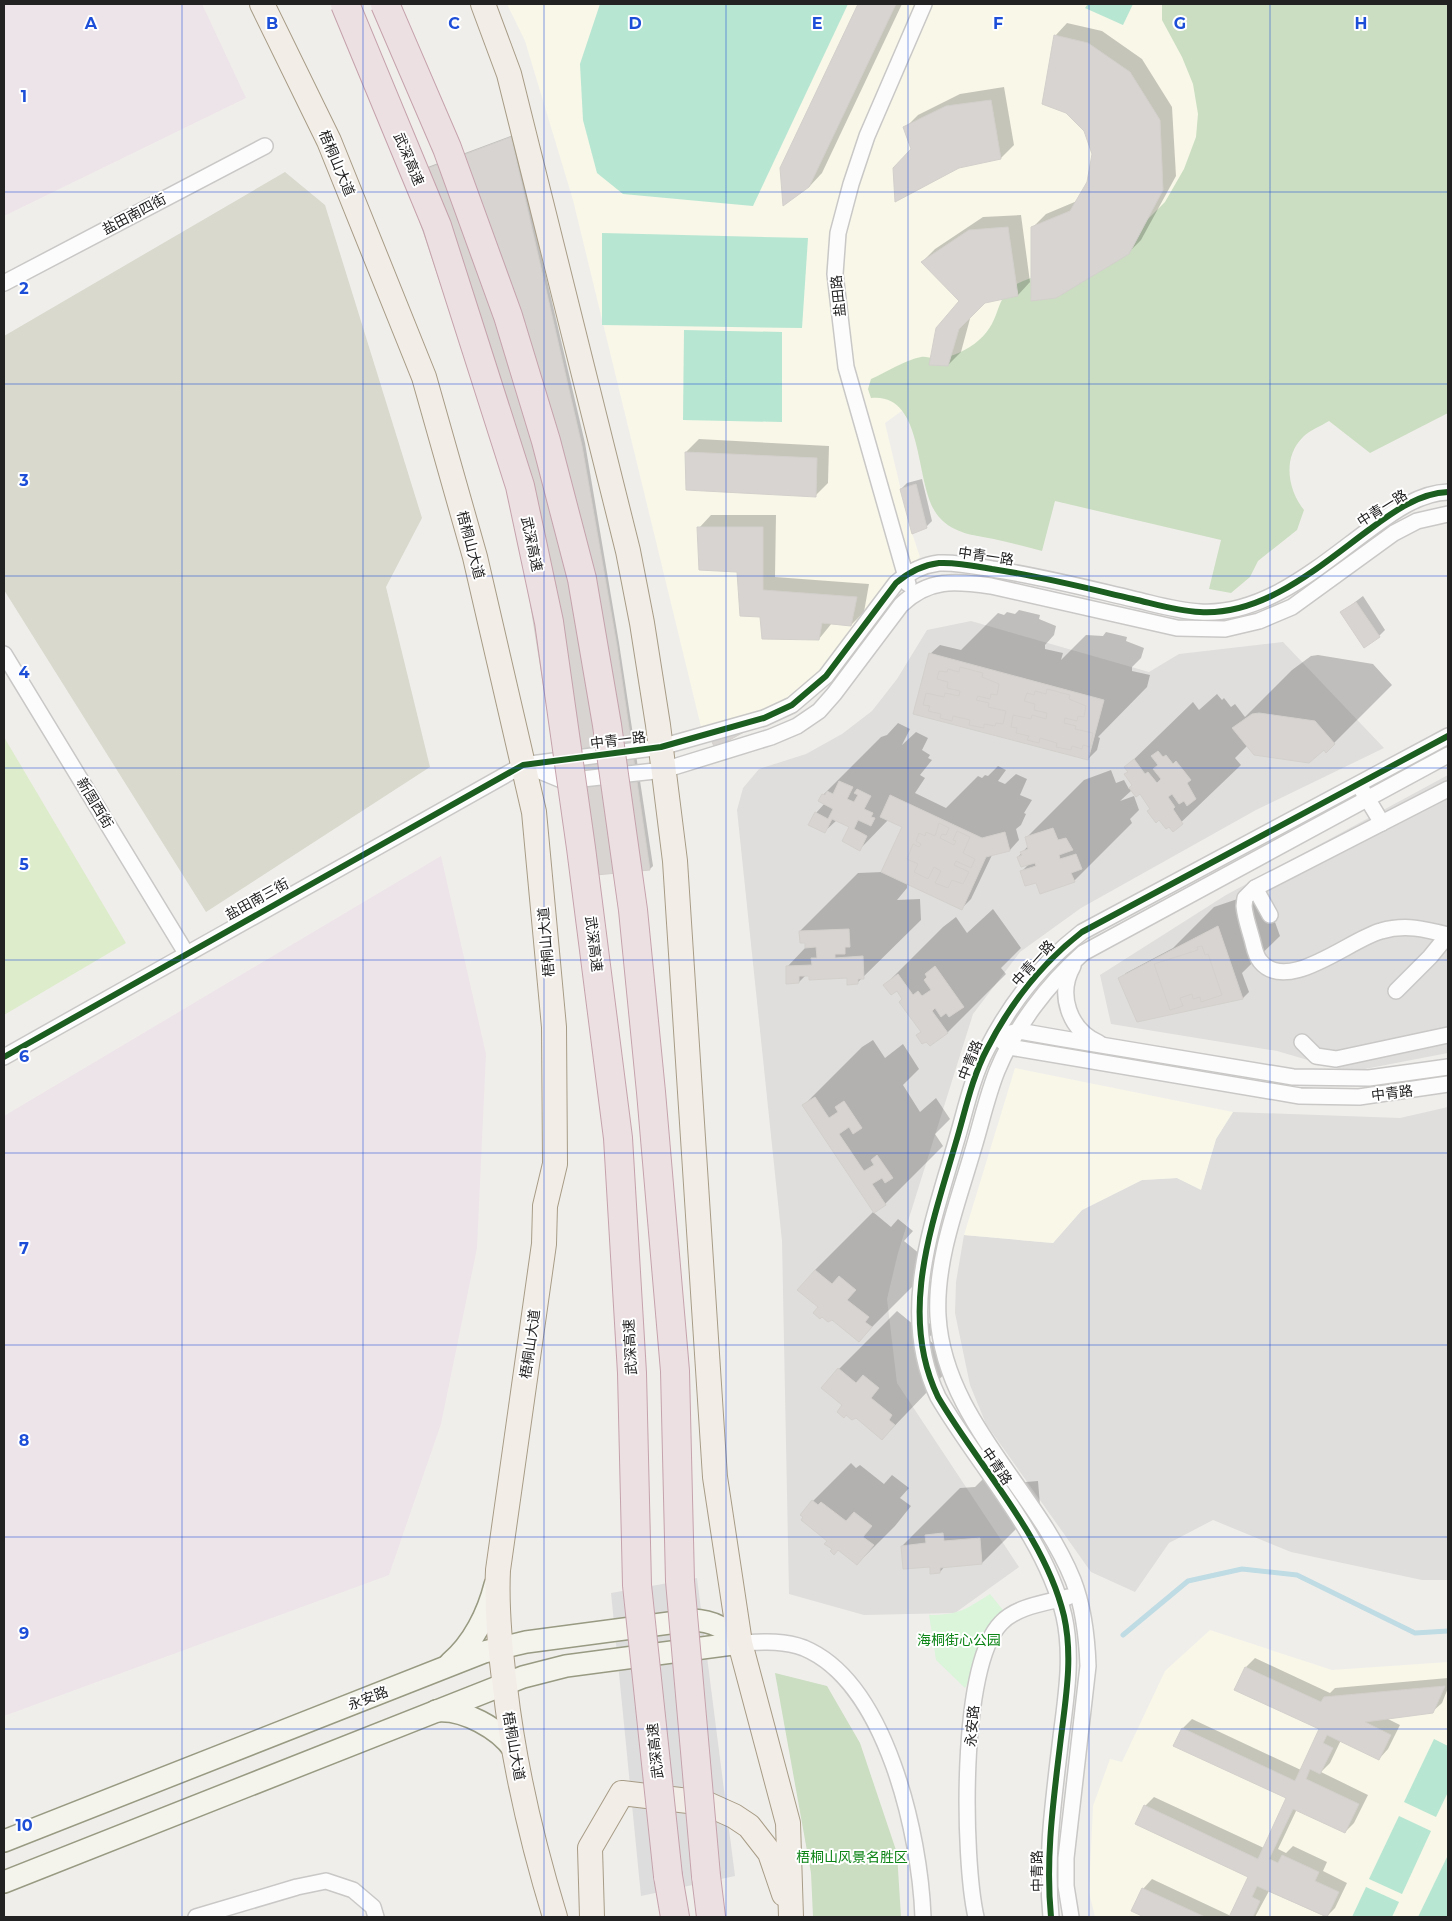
<svg xmlns="http://www.w3.org/2000/svg" width="1452" height="1921" font-family="Montserrat,'Noto Sans SC',sans-serif">
	<style>
		.residential { fill: #dfdedc }
		.industrial { fill: #ede4e9 }
		.education { fill: #f8f7e8 }
		.construction { fill: #d9d9cd }
		.grass { fill: #ddeccb }
		.forest { fill: #cbdec1 }
		.park { fill: #daf5da }
		.pitch { fill: #b7e6d2 }
		.pier { fill: #dedddd }
		.shadow { fill: #0003 }
		.lines { fill: none; stroke-linecap: round; stroke-linejoin: round }
		.stream { stroke: #bfdbe3; stroke-width: 5 }
		.building { fill: #d7d4d2; stroke: #d3d0cc }
		.minor-casing { stroke: #c9c8c7; stroke-width: 18 }
		.secondary-casing { stroke: #999a82; stroke-width: 24 }
		.primary-casing { stroke: #a79c86; stroke-width: 26 }
		.motorway-casing { stroke: #c5a2ac; stroke-width: 30 }
		.minor { stroke: #fdfcfc; stroke-width: 15 }
		.secondary { stroke: #f4f4ed; stroke-width: 21 }
		.primary { stroke: #f3ede7; stroke-width: 24 }
		.motorway { stroke: #ece0e2; stroke-width: 28 }
		.motorway-bridge-casing { stroke: #c5a2ac; stroke-width: 30; stroke-linecap: butt }
		.motorway-bridge { stroke: #ece0e2; stroke-width: 28 }
		.cycleway-casing { stroke: #fff; stroke-width: 9 }
		.cycleway { stroke: #1b5e20; stroke-width: 6 }
		.grid { fill: none; stroke: #1d4ed8; stroke-width: 1; stroke-opacity: 0.55 }
		.labels { text-anchor: middle; stroke-width: 4; stroke-linejoin: round; paint-order: stroke }
		.street-label { font-size: 14px; fill: #222; stroke: #fff }
		.park-label { font-size: 14px; fill: #0c8416; stroke: #fff }
		.grid-label { font-size: 16px; text-anchor: middle; font-weight: bold; fill: #1d4ed8; stroke: #fff; stroke-width: 4; stroke-linejoin: round; paint-order: stroke }
	</style>
	<rect width="100%" height="100%" fill="#f0eeeb"/>
	<g class="residential">
		<path d="M971,621L1149,672L1179,654L1283,642L1384,748L1256,810L1081,908L1020,952L973,1014L898,1253L887,1299L897,1383L1019,1567L955,1613L864,1615L789,1594L782,1241L737,810L743,788L759,769L806,754L842,734L872,711L897,679L927,630Z"/>
		<path d="M1448,775V1053L1349,1072L1277,1051L1111,1024L1100,975L1226,895Z"/>
		<path d="M1448,1107V1580H1422L1291,1552L1213,1520L1169,1543L1135,1592L1091,1572L986,1424L970,1385L955,1313L956,1282L964,1235L1053,1243L1082,1210L1142,1180L1177,1178L1201,1189L1216,1139L1233,1112L1400,1118Z"/>
	</g>
	<g class="industrial">
		<path d="M4,4H202L246,98L4,216Z"/>
		<path d="M441,856L486,1054L477,1248L441,1424L389,1575L4,1716V1116Z"/>
	</g>
	<g class="education">
		<path d="M507,4H1187L1205,138L1179,212L885,423L909,524L920,557L883,595L850,661L782,717L703,735L573,200L525,41Z"/>
		<path d="M1015,1068L1233,1112L1216,1139L1201,1190L1177,1178L1142,1180L1082,1210L1053,1243L964,1235Z"/>
		<path d="M1210,1630L1332,1670L1448,1662V1917H1095L1089,1892L1093,1806L1110,1759L1122,1762L1165,1671Z"/>
	</g>
	<path class="construction" d="M285,172L325,205L422,518L386,587L430,767L206,912L4,590V336Z"/>
	<path class="grass" d="M4,737L126,943L4,1015Z"/>
	<g class="forest">
		<path d="M1162,4H1448V413L1370,453L1329,421C1321,426 1310,430 1303,437C1282,458 1288,490 1304,510L1297,530L1258,561L1250,577L1231,593L1209,589L1221,540L1055,501L1042,551C1027,547 1012,543 998,540C976,535 955,535 939,517C913,488 927,392 871,398L868,389L871,379C887,372 905,360 921,357C926,356 932,359 937,358C951,358 968,350 979,340C1008,315 987,288 1039,276L1141,226L1165,202L1184,169L1196,137L1198,114L1193,84L1182,57L1162,20Z"/>
		<path d="M775,1673L827,1686L860,1743L897,1853L901,1917H813L811,1873Z"/>
	</g>
	<path class="park" d="M990,1594L1007,1615L965,1688L936,1660L929,1615C960,1615 966,1609 990,1594Z"/>
	<g class="pitch">
		<path d="M600,4H848L753,206L623,194L597,173L583,120L580,64Z"/>
		<path d="M1088,4H1133L1123,25L1085,8Z"/>
		<path d="M602,233L808,238L802,328L602,325Z"/>
		<path d="M684,330L782,332V422L683,420Z"/>
		<path d="M1434,1739L1448,1746V1792L1436,1817L1404,1802Z"/>
		<path d="M1399,1816L1431,1831L1402,1894L1369,1879Z"/>
		<path d="M1448,1855V1917H1418Z"/>
		<path d="M1366,1887L1399,1902L1392,1917H1352Z"/>
	</g>
	<path class="pier" d="M697,1578L735,1876L641,1896L611,1593Z"/>
	<g class="shadow">
		<path d="M859,4H902L822,173L809,187L782,168Z"/>
		<path d="M1067,23L1102,31L1142,59L1172,107L1176,176L1141,240L1128,253L1033,227L1046,214L1077,201L1088,183L1093,154L1055,36Z"/>
		<path d="M1004,87L1014,145L1001,158L905,128L918,115L960,94Z"/>
		<path d="M513,135L585,443L619,643L653,866L650,869L575,875L516,505L409,174Z"/>
		<path d="M1021,215L1030,282L1018,295L984,302L971,315L961,352L948,365L960,301L922,262L935,249L983,217Z"/>
		<path d="M699,439L829,446L828,483L815,496L687,488L686,452Z"/>
		<path d="M922,479L932,521L926,527L901,489L907,483Z"/>
		<path d="M711,515H776L775,577L869,584L864,612L851,625L832,623L819,639L761,615L739,571L699,528Z"/>
		<path d="M1363,596L1385,630L1379,636L1342,612Z"/>
		<path d="M1019,610L1040,615L1039,619L1056,626L1054,635L1045,645V649L1063,653L1061,660L1086,635L1103,636L1106,632L1127,637L1126,641L1144,648L1141,658L1132,667V671L1150,675L1147,687L1098,737L1100,738L1097,750L1088,759L930,654L940,645L961,650L998,613L1004,615L1007,612L1015,614Z"/>
		<path d="M1318,655L1373,664L1392,685L1326,751L1324,749L1248,745L1235,758L1241,765L1173,830L1140,792L1132,790L1120,801L1134,796L1139,810L1130,819L1132,823L1074,881H1037L1022,871L1030,863L1018,857L1029,845L1026,838L1084,780L1111,770L1116,783L1124,780L1129,789L1134,785L1126,767L1193,702L1199,710L1217,694L1222,700L1224,698L1231,707L1235,704L1245,717L1292,670L1311,656Z"/>
		<path d="M898,723L910,729L902,745L916,732L928,738L922,750L930,755L928,758L932,760L920,775L925,778L915,793L946,808L978,776L982,778L985,775L988,776L998,766L1006,770L998,781L1005,784L1016,774L1027,779L1020,795L1032,800L1024,813L1026,814L1021,825L1016,829L1019,840L1010,850L992,855L971,899L962,908L907,883V888L897,900L920,899L921,920L857,983L848,977L810,975H806L799,982L787,967L806,947V942L800,931L858,873L883,872L904,826L889,819L860,849L850,827L837,820L825,831L816,813L825,803L823,795L881,737L887,735Z"/>
		<path d="M1252,894L1266,897L1280,936L1242,973L1249,992L1243,998L1137,1020L1120,979L1126,973L1173,948L1214,907Z"/>
		<path d="M993,909L1021,948L1001,968L1006,974L948,1032L930,1045L897,989L885,985L943,927L956,917L967,933Z"/>
		<path d="M873,1040L885,1058L903,1044L919,1069L903,1085L920,1112L936,1098L950,1119L935,1134L943,1146L885,1204L804,1105L862,1047Z"/>
		<path d="M873,1212L891,1227L898,1219L913,1231L904,1241L926,1259L917,1282L859,1340L820,1307L815,1270Z"/>
		<path d="M897,1311L914,1325L922,1317L936,1329L928,1339L949,1357L952,1366L882,1439L823,1388L839,1369Z"/>
		<path d="M851,1463L856,1468L860,1465L884,1484L892,1475L909,1488L900,1498L911,1506L895,1526L857,1564L838,1549H833L813,1501Z"/>
		<path d="M1001,1476V1484L1038,1481L1040,1505L982,1563L945,1566L940,1572L902,1546L960,1488L975,1487L985,1477Z"/>
		<path d="M1255,1658L1330,1693L1335,1688L1448,1678V1688L1442,1703L1432,1712L1386,1718L1400,1725L1388,1749L1379,1759L1341,1740L1330,1763L1321,1772L1368,1795L1354,1823L1345,1832L1297,1809L1278,1849L1286,1853L1293,1846L1327,1862L1323,1871L1347,1883L1335,1908L1326,1917L1269,1891L1255,1917H1147L1132,1910L1143,1889L1152,1879L1231,1916L1250,1876L1145,1806L1154,1797L1264,1848L1288,1798L1175,1745L1183,1728L1192,1719L1301,1770L1321,1728L1246,1667Z"/>
	</g>
	<g class="lines">
		<path class="stream" d="M1123,1635L1188,1581L1242,1569L1297,1575L1415,1633L1448,1631"/>
	</g>
	<g class="building">
		<path d="M858,4H896L809,187L783,206L780,168Z"/>
		<path d="M1054,35L1088,43L1130,72L1160,120L1163,190L1129,254L1056,298L1031,301V227L1070,211L1087,182L1092,154L1084,131L1066,113L1042,104Z"/>
		<path d="M991,100L1001,159L959,168L895,202L893,168L911,149L903,127L946,106Z"/>
		<path d="M511,137L582,446L617,646L650,870L574,877L515,506L405,177Z"/>
		<path d="M1008,227L1018,296L985,303L959,329L948,366L929,365L936,328L959,301L921,262L969,230Z"/>
		<path d="M685,452L817,458L816,497L686,490Z"/>
		<path d="M916,484L927,528L912,534L900,489Z"/>
		<path d="M697,527H763V590L857,597L851,626L822,623L819,640L762,639L760,617L740,616L737,572L699,570Z"/>
		<path d="M1356,602L1380,637L1364,648L1340,612Z"/>
		<path d="M929,653L1104,700L1088,760L913,714Z"/>
		<path d="M960,667L983,673L982,677L999,684L997,695L991,694L990,699L978,696L976,700L989,703L988,707L1006,711L1003,724L996,723L995,726L984,724V728L969,725L970,720L953,716L952,721L940,718L941,714L928,711L930,706L923,705L926,693L944,697L945,693L959,696L960,691L947,688L948,682L937,679L939,671L947,672L948,669L959,672Z"/>
		<path d="M1047,689L1070,695L1069,699L1086,706L1084,717L1078,716L1077,721L1065,718L1064,723L1076,726L1075,729L1093,733L1090,747L1083,745L1082,749L1072,746L1071,750L1056,747L1057,743L1040,738L1039,743L1027,740L1029,736L1016,733L1017,728L1011,727L1013,715L1031,719L1032,715L1046,719L1047,713L1034,710L1035,704L1024,701L1027,693L1034,695L1035,691L1046,694Z"/>
		<path d="M1259,713L1315,721L1335,744L1326,753L1324,750L1309,763L1254,755L1232,728L1252,714Z"/>
		<path d="M739,721L744,732L715,748L709,736Z"/>
		<path d="M1158,751L1163,757L1166,755L1173,764L1176,761L1191,780L1187,783L1196,799L1187,806L1184,801L1179,804L1172,794L1168,797L1175,807L1173,809L1183,824L1173,832L1169,827L1166,829L1159,820L1156,823L1147,811L1150,809L1140,794L1136,797L1129,788L1132,785L1124,774L1128,772L1124,767L1134,759L1145,774L1148,772L1157,783L1161,779L1153,769L1158,765L1151,756Z"/>
		<path d="M839,781L853,787L847,799L854,802L858,795L854,793L857,789L871,796L864,809L873,813L871,817L875,818L871,826L858,820L854,829L867,836L860,851L842,841L849,827L832,819L825,833L808,825L815,812L828,819L833,809L818,801L822,794L825,795L827,791L833,794Z"/>
		<path d="M890,795L982,838L1005,832L1010,851L986,857L962,910L881,872L902,827L880,817Z"/>
		<path d="M939,823L949,828L946,835L942,834L940,838L954,845L956,841L953,840L957,831L970,837L963,853L975,859L971,868L956,861L954,865L969,872L963,884L952,880L948,888L935,883L941,871L934,867L928,879L914,872L918,864L907,859L913,844L919,847L921,844L916,841L919,833L925,836L926,832L935,836Z"/>
		<path d="M1053,828L1058,840L1066,838L1073,850L1059,855L1060,859L1076,854L1082,869L1071,873L1075,882L1040,894L1036,883L1025,886L1020,871L1036,866L1035,863L1021,867L1017,857L1022,855L1020,852L1028,849L1025,837Z"/>
		<path d="M1218,926L1243,999L1137,1022L1118,978Z"/>
		<path d="M849,929L850,947H845V954H835V958L863,956L864,979H858V984L847,985V978L809,980V976H799V983L786,984V966L812,965L811,958H817L816,947L805,948V943H800L799,931Z"/>
		<path d="M1202,946L1205,955L1208,954L1222,995L1201,1002L1200,997L1193,999L1192,994L1180,998L1183,1006L1170,1010L1154,964L1198,950L1197,947Z"/>
		<path d="M935,966L964,1007L949,1017L946,1013L941,1017L935,1008L932,1011L948,1033L930,1046L926,1042L922,1044L916,1035L921,1032L899,1002L902,999L897,991L891,995L883,985L898,974L913,995L918,991L922,996L931,990L924,980L927,977L925,974Z"/>
		<path d="M815,1097L829,1118L838,1112L835,1107L844,1101L862,1128L853,1134L849,1127L839,1134L864,1171L874,1165L871,1160L877,1155L893,1178L885,1183L882,1178L872,1184L886,1205L874,1213L802,1105Z"/>
		<path d="M815,1270L832,1284L839,1276L856,1290L847,1300L869,1317L865,1322L872,1327L859,1342L832,1320L828,1322L822,1317L820,1319L813,1313L818,1307L797,1290Z"/>
		<path d="M838,1368L856,1383L863,1375L879,1388L871,1398L892,1415L889,1420L895,1425L882,1440L856,1418L852,1420L846,1415L844,1418L837,1412L842,1405L821,1388Z"/>
		<path d="M812,1500L818,1505L821,1502L846,1521L854,1512L872,1526L863,1537L874,1545L857,1565L838,1550L834,1555L830,1551L832,1549L824,1544L827,1541L801,1520L803,1517L800,1515Z"/>
		<path d="M943,1533L944,1541L980,1538L982,1564L940,1568V1573L930,1574V1567L903,1569L901,1546L926,1543L925,1535Z"/>
		<path d="M1245,1667L1321,1702L1324,1697L1445,1686L1433,1713L1365,1722L1391,1735L1379,1760L1327,1735L1323,1743L1333,1748L1320,1774L1310,1769L1306,1779L1359,1804L1345,1833L1293,1809L1269,1859L1278,1863L1282,1855L1319,1872L1315,1881L1339,1892L1327,1917L1257,1886L1252,1897L1260,1901L1253,1917H1229L1248,1877L1135,1824L1144,1805L1258,1859L1286,1798L1173,1746L1182,1728L1295,1781L1319,1729L1234,1690Z"/>
		<path d="M1142,1888L1205,1917H1144L1131,1911Z"/>
	</g>
	<g class="lines">
		<g class="minor-casing">
			<g id="minor">
				<path d="M4,283L265,146"/>
				<path d="M908,584L846,367L835,274L838,233L851,184L867,136L924,4"/>
				<path d="M4,654L186,953"/>
				<path d="M525,765L564,781L664,770L771,737L797,726L819,711L834,694L901,605C929,578 955,581 991,586L1177,628L1225,629L1259,621L1292,607L1394,533L1417,521L1448,514"/>
				<path d="M1448,789L1255,888L1245,898L1244,906C1245,917 1249,928 1252,939C1254,946 1255,955 1260,961C1287,995 1350,939 1381,931C1405,924 1425,929 1448,935"/>
				<path d="M1362,790L1382,823"/>
				<path d="M1255,888L1270,915"/>
				<path d="M1073,966C1057,994 1069,1030 1099,1043"/>
				<path d="M1396,991L1430,957L1448,935"/>
				<path d="M1010,1033L1019,1031L1059,1038L1293,1077L1369,1078L1448,1067"/>
				<path d="M1003,1042L1009,1047L1300,1096L1359,1097L1448,1084"/>
				<path d="M1302,1042L1316,1056L1336,1059L1448,1035"/>
				<path d="M4,1057L523,765L661,747L764,718L792,705L826,676L896,583C909,572 922,565 939,563C957,562 975,566 992,569C1040,576 1086,588 1133,599C1155,604 1177,611 1200,612C1265,616 1322,564 1370,529C1393,512 1419,493 1448,492"/>
				<path d="M740,1643C762,1642 783,1640 804,1648C887,1683 920,1836 923,1917"/>
				<path d="M196,1917L297,1887L326,1881L353,1890L373,1907L376,1917"/>
				<path d="M976,1917C963,1859 959,1666 1001,1623C1017,1606 1046,1603 1068,1597"/>
				<path d="M1051,1917C1045,1856 1054,1797 1061,1737C1066,1697 1073,1656 1064,1616C1045,1536 979,1467 938,1397C898,1314 932,1225 956,1142C965,1112 972,1077 987,1049C1010,1004 1042,963 1082,932L1448,736"/>
				<path d="M1071,1917L1066,1886V1858L1088,1666C1087,1637 1084,1608 1073,1580C1036,1489 944,1419 938,1316C935,1260 958,1202 973,1150C981,1124 987,1096 997,1071C1015,1027 1048,984 1083,953L1448,755"/>
			</g>
		</g>
		<g class="secondary-casing">
			<g id="secondary">
				<path d="M450,1663C473,1644 488,1613 495,1585"/>
				<path d="M436,1711C463,1708 500,1729 514,1750"/>
				<path d="M4,1841L484,1652L526,1642L692,1620C714,1621 725,1628 740,1643"/>
				<path d="M4,1882L523,1677L566,1666L740,1643"/>
			</g>
		</g>
		<g class="primary-casing">
			<g id="primary">
				<path d="M262,4L329,141L424,377L475,557L534,812L554,1027L555,1164L545,1206L544,1244L498,1570C496,1610 500,1648 505,1687C514,1765 532,1842 555,1917"/>
				<path d="M483,4L509,74L628,551L642,623L658,725L675,861L715,1477L740,1643L788,1823L791,1917"/>
				<path d="M592,1917L590,1848L622,1793L705,1803L734,1816L749,1826L770,1853L784,1894"/>
			</g>
		</g>
		<g class="motorway-casing">
			<g id="motorway">
				<path d="M668,1876L675,1917"/>
				<path d="M706,1876L711,1917"/>
			</g>
		</g>
		<use href="#minor" class="minor"/>
		<use href="#secondary" class="secondary"/>
		<use href="#primary" class="primary"/>
		<use href="#motorway" class="motorway"/>
		<g class="motorway-bridge-casing">
			<g id="motorway-bridge">
				<path d="M345,4L437,226L520,486L549,622L581,848L618,1138L632,1373L637,1585L668,1876"/>
				<path d="M385,4L447,148L508,316L546,441L582,579L607,725L633,910L651,1092L675,1371L680,1581L706,1876"/>
			</g>
		</g>
		<use href="#motorway-bridge" class="motorway-bridge"/>
		<g class="cycleway-casing">
			<g id="cycleway">
				<path d="M4,1057L523,765L661,747L764,718L792,705L826,676L896,583C909,572 922,565 939,563C957,562 975,566 992,569C1040,576 1086,588 1133,599C1155,604 1177,611 1200,612C1265,616 1322,564 1370,529C1393,512 1419,493 1448,492"/>
				<path d="M1051,1917C1045,1856 1054,1797 1061,1737C1066,1697 1073,1656 1064,1616C1045,1536 979,1467 938,1397C898,1314 932,1225 956,1142C965,1112 972,1077 987,1049C1010,1004 1042,963 1082,932L1448,736"/>
			</g>
		</g>
		<use href="#cycleway" class="cycleway"/>
	</g>
	<path class="grid" d="M182,4V1917M363,4V1917M544,4V1917M726,4V1917M908,4V1917M1089,4V1917M1270,4V1917M4,192H1448M4,384H1448M4,576H1448M4,768H1448M4,960H1448M4,1153H1448M4,1345H1448M4,1537H1448M4,1729H1448"/>
	<g class="labels">
		<g class="street-label">
			<text transform="translate(409 159) rotate(67)" y="5">武深高速</text>
			<text transform="translate(337 163) rotate(67)" y="5">梧桐山大道</text>
			<text transform="translate(134 214) rotate(-28)" y="5">盐田南四街</text>
			<text transform="translate(838 296) rotate(-96)" y="5">盐田路</text>
			<text transform="translate(1382 508) rotate(-32)" y="5">中青一路</text>
			<text transform="translate(532 544) rotate(78)" y="5">武深高速</text>
			<text transform="translate(471 545) rotate(75)" y="5">梧桐山大道</text>
			<text transform="translate(986 556) rotate(8)" y="5">中青一路</text>
			<text transform="translate(618 740) rotate(-7)" y="5">中青一路</text>
			<text transform="translate(95 803) rotate(59)" y="5">新围西街</text>
			<text transform="translate(257 899) rotate(-29)" y="5">盐田南三街</text>
			<text transform="translate(546 942) rotate(-95)" y="5">梧桐山大道</text>
			<text transform="translate(594 944) rotate(83)" y="5">武深高速</text>
			<text transform="translate(1033 963) rotate(-48)" y="5">中青一路</text>
			<text transform="translate(970 1060) rotate(-68)" y="5">中青路</text>
			<text transform="translate(1392 1093) rotate(-7)" y="5">中青路</text>
			<text transform="translate(530 1344) rotate(-82)" y="5">梧桐山大道</text>
			<text transform="translate(630 1347) rotate(-93)" y="5">武深高速</text>
			<text transform="translate(997 1466) rotate(56)" y="5">中青路</text>
			<text transform="translate(368 1698) rotate(-21)" y="5">永安路</text>
			<text transform="translate(972 1726) rotate(-85)" y="5">永安路</text>
			<text transform="translate(514 1746) rotate(80)" y="5">梧桐山大道</text>
			<text transform="translate(655 1751) rotate(-96)" y="5">武深高速</text>
			<text transform="translate(1037 1871) rotate(-91)" y="5">中青路</text>
		</g>
		<g class="park-label">
			<text x="959" y="1645">海桐街心公园</text>
			<text x="852" y="1862">梧桐山风景名胜区</text>
		</g>
	</g>
	<g class="grid-label">
		<text x="91" y="29">A</text>
		<text x="272" y="29">B</text>
		<text x="454" y="29">C</text>
		<text x="635" y="29">D</text>
		<text x="817" y="29">E</text>
		<text x="998" y="29">F</text>
		<text x="1180" y="29">G</text>
		<text x="1361" y="29">H</text>
		<text x="24" y="102">1</text>
		<text x="24" y="294">2</text>
		<text x="24" y="486">3</text>
		<text x="24" y="678">4</text>
		<text x="24" y="870">5</text>
		<text x="24" y="1062">6</text>
		<text x="24" y="1254">7</text>
		<text x="24" y="1446">8</text>
		<text x="24" y="1639">9</text>
		<text x="24" y="1831">10</text>
	</g>
	<rect width="1452" height="1921" fill="none" stroke="#222222" stroke-width="10"/>
</svg>
